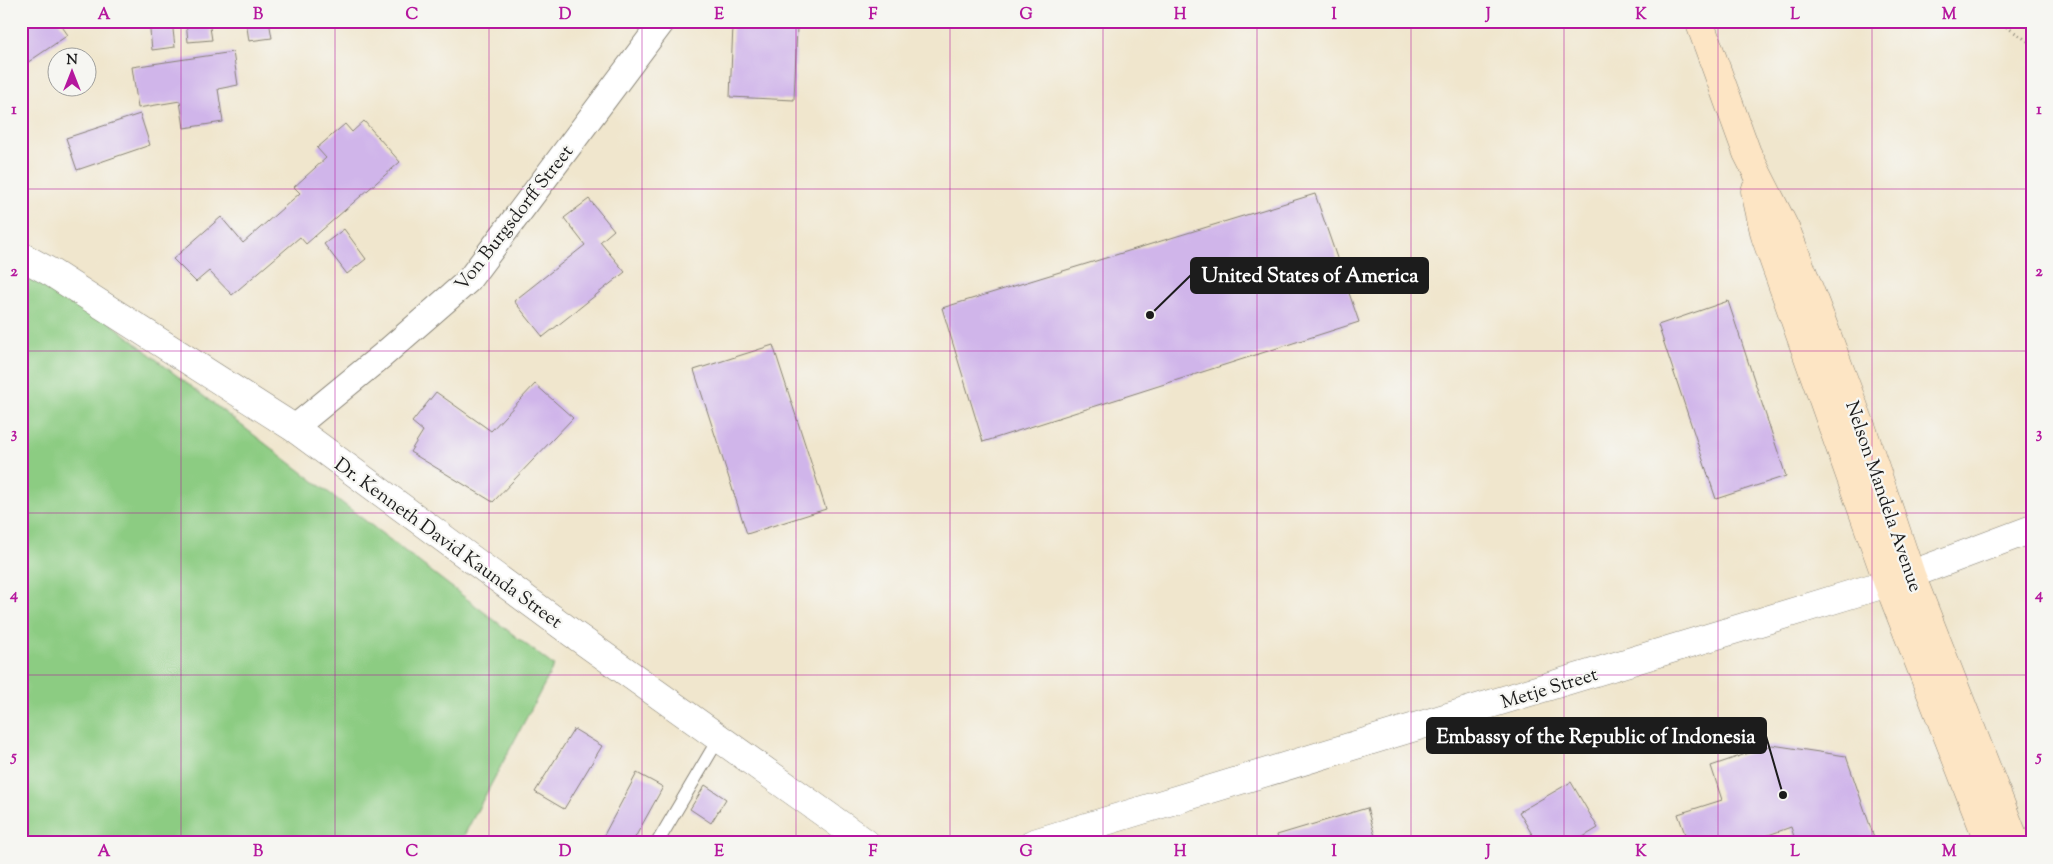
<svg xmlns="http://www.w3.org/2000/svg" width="2053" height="864" font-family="'Sorts Mill Goudy',serif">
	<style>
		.green { fill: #8ccc82; stroke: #54744f }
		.building { fill: #d0b5ea }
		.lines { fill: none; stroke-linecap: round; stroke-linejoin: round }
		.service-casing { stroke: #868174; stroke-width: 14 }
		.minor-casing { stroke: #868174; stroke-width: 27 }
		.tertiary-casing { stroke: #868174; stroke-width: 29 }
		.secondary-casing { stroke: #868174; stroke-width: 29 }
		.path { stroke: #868174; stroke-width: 3; stroke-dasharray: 1 4; stroke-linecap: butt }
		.service { stroke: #fff; stroke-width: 12 }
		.minor { stroke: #fff; stroke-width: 25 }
		.tertiary { stroke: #fff; stroke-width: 28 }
		.secondary { stroke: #fde5c4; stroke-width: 28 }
		.grid { fill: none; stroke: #b5179e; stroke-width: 1; stroke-opacity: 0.55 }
		.labels { text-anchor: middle; stroke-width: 4.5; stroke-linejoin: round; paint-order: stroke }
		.street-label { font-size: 19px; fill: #1c1c1c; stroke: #f6f6f2 }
		.leader { fill: none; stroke: #1c1c1c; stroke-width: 2 }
		.callout-dot { fill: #1c1c1c; stroke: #f6f6f2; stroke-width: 2 }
		.callout { fill: #1c1c1c; stroke: #1c1c1c; stroke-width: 2 }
		.callout-label { font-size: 20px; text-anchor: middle; font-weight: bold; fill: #fff }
		.neatline { fill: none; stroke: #b5179e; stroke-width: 2 }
		.grid-label { font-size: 16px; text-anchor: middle; font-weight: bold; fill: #b5179e }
	</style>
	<rect width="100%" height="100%" fill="#f6f6f2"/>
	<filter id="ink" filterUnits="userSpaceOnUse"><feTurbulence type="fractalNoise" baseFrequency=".02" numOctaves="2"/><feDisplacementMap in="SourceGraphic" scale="10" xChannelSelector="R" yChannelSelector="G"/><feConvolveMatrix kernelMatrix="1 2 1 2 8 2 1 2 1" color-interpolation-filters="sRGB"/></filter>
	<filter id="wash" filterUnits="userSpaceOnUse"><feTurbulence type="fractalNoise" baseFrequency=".0096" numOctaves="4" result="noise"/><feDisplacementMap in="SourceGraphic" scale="20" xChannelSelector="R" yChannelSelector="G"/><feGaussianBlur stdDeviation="1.12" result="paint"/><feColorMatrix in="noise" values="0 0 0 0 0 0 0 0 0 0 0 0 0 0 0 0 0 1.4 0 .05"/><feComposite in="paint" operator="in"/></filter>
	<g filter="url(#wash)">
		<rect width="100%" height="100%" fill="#f0e6cd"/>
		<path class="green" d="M21,256L95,310L167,368L554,666L460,843H21Z"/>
		<g id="blocks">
			<g class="building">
				<path d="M21,21H58L68,35L21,67Z"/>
				<path d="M149,21H172L175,47L152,50Z"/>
				<path d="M186,21H209L212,40L188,42Z"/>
				<path d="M246,21H269L272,38L249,41Z"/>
				<path d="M733,25L797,27L794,100L730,97Z"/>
				<path d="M233,52L238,85L218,89L223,122L184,128L180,101L138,108L132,67Z"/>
				<path d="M140,114L150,145L77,170L66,138Z"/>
				<path d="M364,121L400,162L306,244L300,237L232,295L209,271L196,282L173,259L221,217L243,243L300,193L294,187L326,158L317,148L345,124L352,132Z"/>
				<path d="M1315,194L1359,322L983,442L942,308Z"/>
				<path d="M589,199L614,230L600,242L625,272L543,337L514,301L585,245L564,218Z"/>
				<path d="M344,229L366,259L347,274L324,244Z"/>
				<path d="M1728,301L1786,476L1716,499L1658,325Z"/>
				<path d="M773,345L826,509L747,534L694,370Z"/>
				<path d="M535,384L573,418L493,502L410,452L423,431L412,422L436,392L491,431Z"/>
				<path d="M574,729L602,746L564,809L535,792Z"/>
				<path d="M1772,745L1846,756L1876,843H1796L1791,827L1746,843H1688L1678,814L1722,800L1711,766Z"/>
				<path d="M637,773L663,787L632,843H618L604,835Z"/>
				<path d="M1571,782L1598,828L1573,843H1537L1519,812Z"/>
				<path d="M705,785L726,799L711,823L690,809Z"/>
				<path d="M1367,808L1377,843H1279L1277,835Z"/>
			</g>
		</g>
	</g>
	<g filter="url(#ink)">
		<use href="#blocks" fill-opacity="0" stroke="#868174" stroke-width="1"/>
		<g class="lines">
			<g class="service-casing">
				<path id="service" d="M657,843L719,738"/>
			</g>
			<g class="minor-casing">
				<path id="minor" d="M294,428L383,355L468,281L663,21"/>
			</g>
			<g class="tertiary-casing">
				<g id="tertiary">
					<path d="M21,256L52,273L294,428L572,633L866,843"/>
					<path d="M1034,843L1888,583L2032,529"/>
				</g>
			</g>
			<g class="secondary-casing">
				<g id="secondary">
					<path d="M1699,21L1747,153L1787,232L1821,319L1863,431L1911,575L2016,843"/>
					<path d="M1755,191L1765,236L1888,583L1989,843"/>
				</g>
			</g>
			<path class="path" d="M1998,21L2032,44"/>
			<use href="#service" class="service"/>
			<use href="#minor" class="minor"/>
			<use href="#tertiary" class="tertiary"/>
			<use href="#secondary" class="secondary"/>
		</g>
	</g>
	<path class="grid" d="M181,21V843M335,21V843M489,21V843M642,21V843M796,21V843M950,21V843M1103,21V843M1257,21V843M1411,21V843M1564,21V843M1718,21V843M1872,21V843M21,189H2032M21,351H2032M21,513H2032M21,675H2032"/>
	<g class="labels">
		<g class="street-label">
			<text transform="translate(513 217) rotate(-52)" y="7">Von Burgsdorff Street</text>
			<text transform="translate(1885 496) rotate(71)" y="7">Nelson Mandela Avenue</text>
			<text transform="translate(449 542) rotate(36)" y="7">Dr. Kenneth David Kaunda Street</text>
			<text transform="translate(1549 687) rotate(-17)" y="7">Metje Street</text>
		</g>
	</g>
	<path class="leader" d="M1150 315L1191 275M1783 795L1766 736"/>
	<g class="callout-dot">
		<circle cx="1150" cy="315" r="5"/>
		<circle cx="1783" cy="795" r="5"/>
	</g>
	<g class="callout">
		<rect x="1191" y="258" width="237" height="35" rx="5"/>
		<rect x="1427" y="718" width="339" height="35" rx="5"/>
	</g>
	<g class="callout-label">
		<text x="1310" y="282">United States of America</text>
		<text x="1596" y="743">Embassy of the Republic of Indonesia</text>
	</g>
	<rect width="2053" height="864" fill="none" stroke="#f6f6f2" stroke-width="55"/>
	<g transform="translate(72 72)"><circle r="24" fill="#f6f6f2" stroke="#9f9f9c"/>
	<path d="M0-4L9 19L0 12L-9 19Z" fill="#b5179e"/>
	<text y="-8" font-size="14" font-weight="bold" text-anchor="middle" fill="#1c1c1c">N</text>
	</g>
	<rect x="28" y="28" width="1998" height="808" class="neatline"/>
	<g class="grid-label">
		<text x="104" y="19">A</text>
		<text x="258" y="19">B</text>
		<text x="412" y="19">C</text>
		<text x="565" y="19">D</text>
		<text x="719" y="19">E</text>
		<text x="873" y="19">F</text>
		<text x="1026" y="19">G</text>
		<text x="1180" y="19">H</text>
		<text x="1334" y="19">I</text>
		<text x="1488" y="19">J</text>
		<text x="1641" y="19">K</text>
		<text x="1795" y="19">L</text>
		<text x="1949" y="19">M</text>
		<text x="14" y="114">1</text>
		<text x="2039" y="114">1</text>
		<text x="14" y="276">2</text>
		<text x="2039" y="276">2</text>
		<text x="14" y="438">3</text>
		<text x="2039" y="438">3</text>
		<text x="14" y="599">4</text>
		<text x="2039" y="599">4</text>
		<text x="14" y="761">5</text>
		<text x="2039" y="761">5</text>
		<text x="104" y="856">A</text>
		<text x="258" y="856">B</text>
		<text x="412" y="856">C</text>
		<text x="565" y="856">D</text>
		<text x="719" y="856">E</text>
		<text x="873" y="856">F</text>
		<text x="1026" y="856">G</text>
		<text x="1180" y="856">H</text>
		<text x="1334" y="856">I</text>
		<text x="1488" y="856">J</text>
		<text x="1641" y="856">K</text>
		<text x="1795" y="856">L</text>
		<text x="1949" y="856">M</text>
	</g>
</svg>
